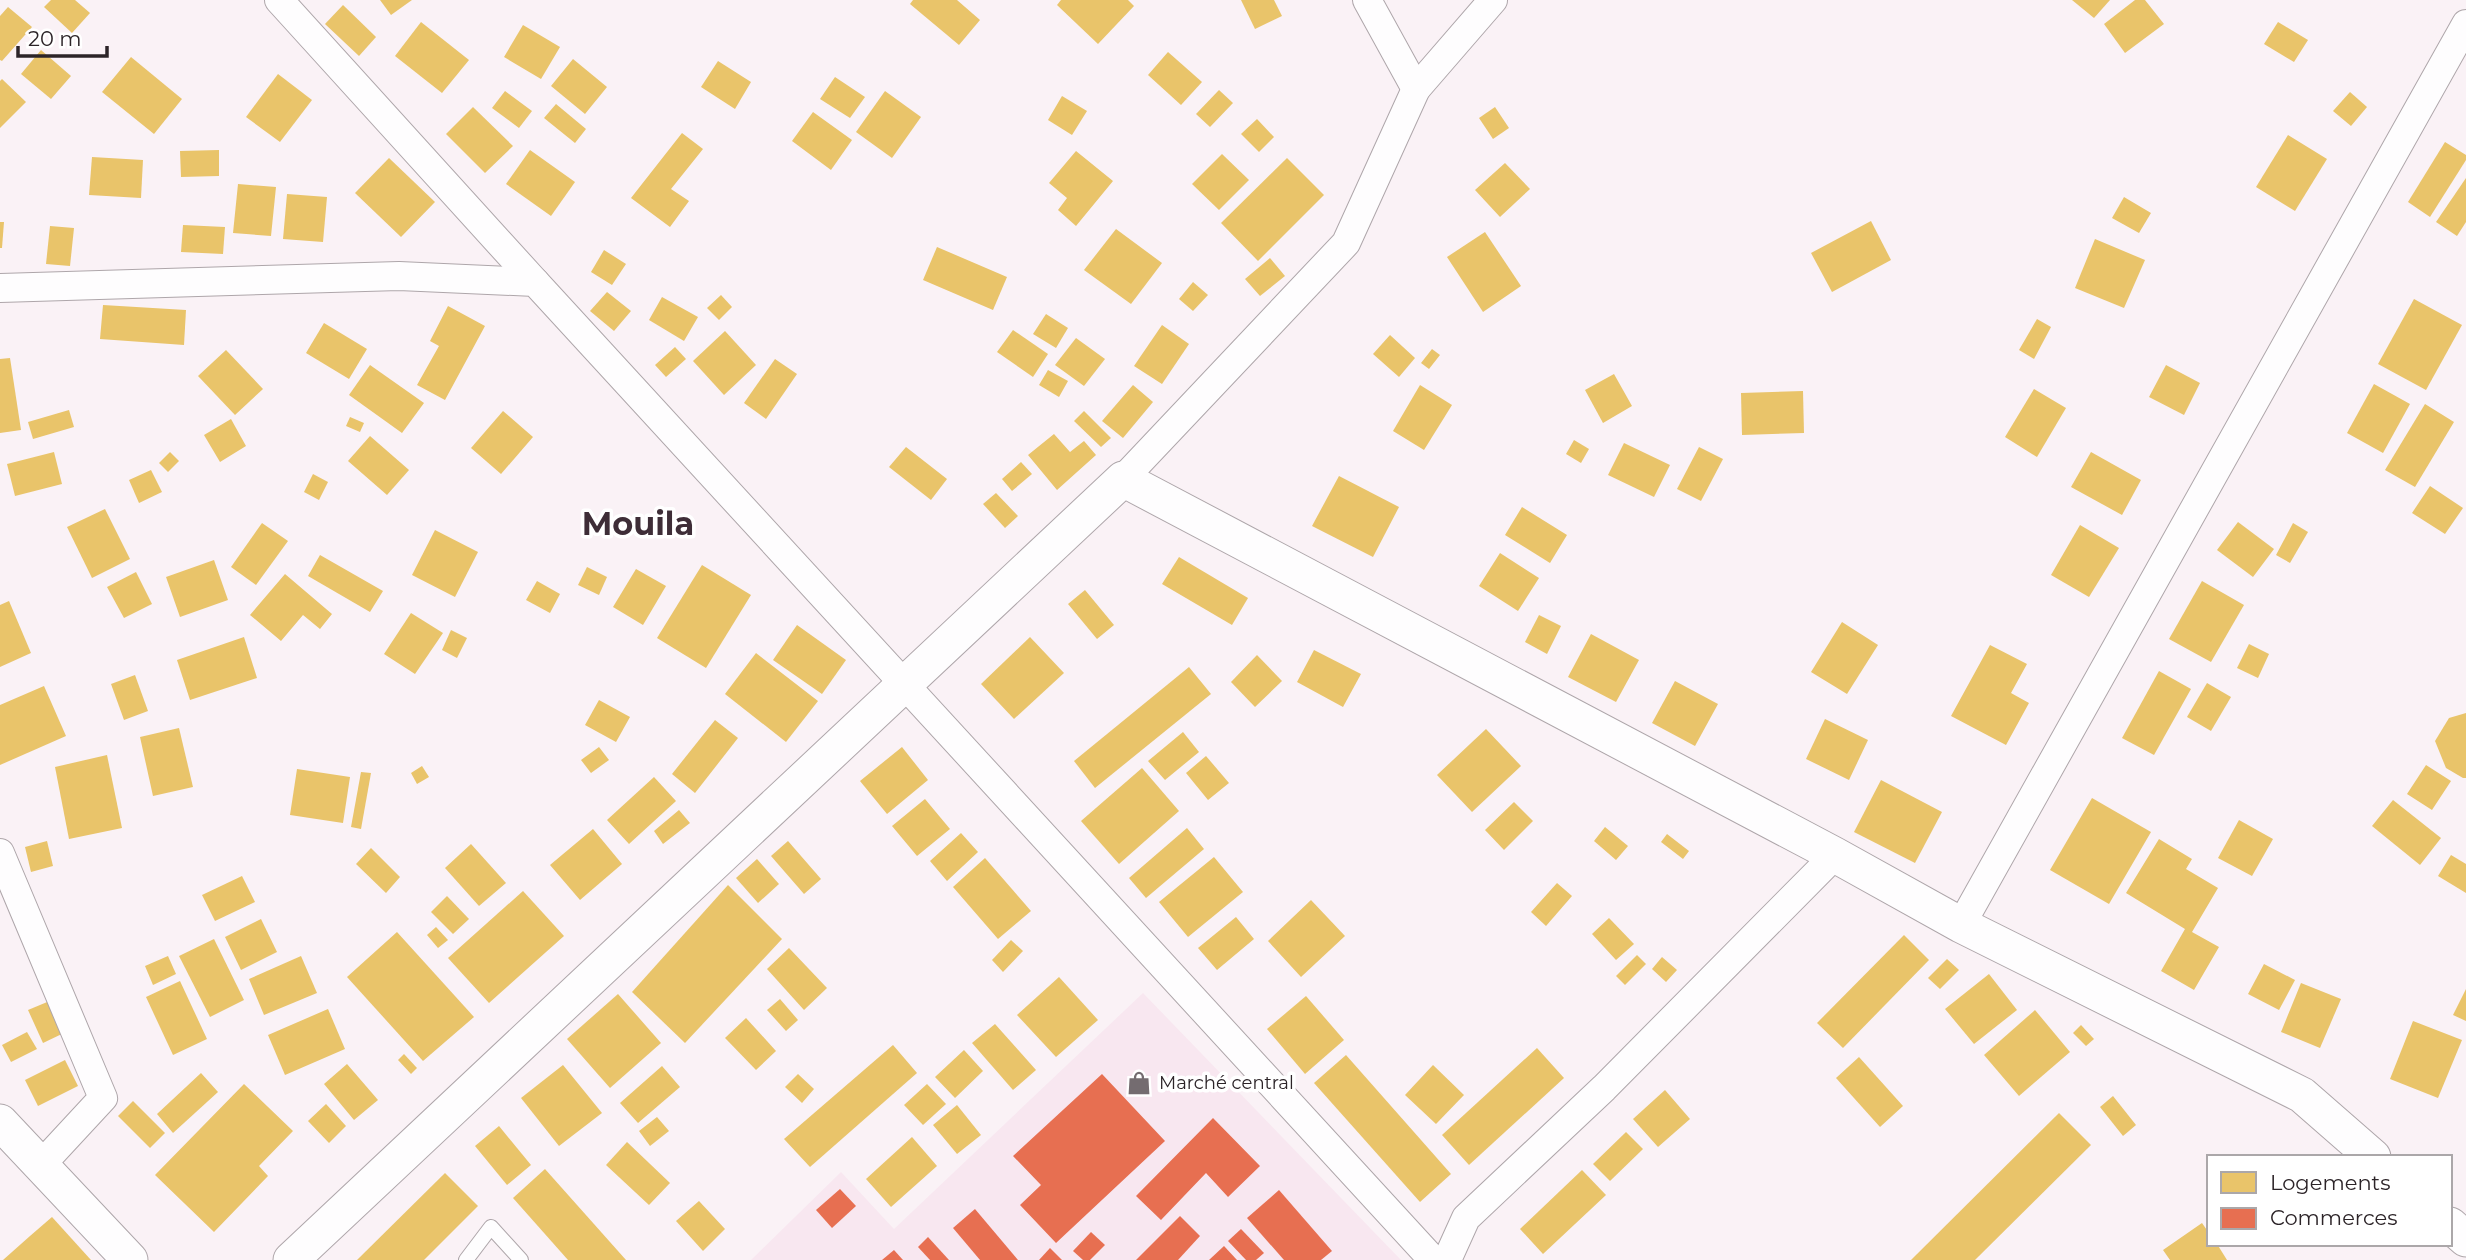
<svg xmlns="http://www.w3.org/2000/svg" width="2466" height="1260" font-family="Montserrat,sans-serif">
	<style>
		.built { fill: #f8e7f0 }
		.homes { fill: #e9c46a }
		.shops { fill: #e76f51 }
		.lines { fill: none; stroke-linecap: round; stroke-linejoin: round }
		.service-casing { stroke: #aea6aa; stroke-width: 16 }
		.minor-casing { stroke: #aea6aa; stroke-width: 30 }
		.tertiary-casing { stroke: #aea6aa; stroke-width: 37 }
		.service { stroke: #fefdfe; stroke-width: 14 }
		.minor { stroke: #fefdfe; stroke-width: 28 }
		.tertiary { stroke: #fefdfe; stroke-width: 35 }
		.labels { text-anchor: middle; stroke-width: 7; stroke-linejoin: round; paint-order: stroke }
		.poi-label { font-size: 18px; fill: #2c2428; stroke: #fff; text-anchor: start }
		.town-label { font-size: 32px; font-weight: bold; fill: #3e2d37; stroke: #fff }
	</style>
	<rect width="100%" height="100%" fill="#faf2f6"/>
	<path class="built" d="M1143,993L1401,1260H751L841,1172L894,1229Z"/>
	<g class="homes">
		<path d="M51,0H75L90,13L72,33L44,7Z"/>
		<path d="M380,0H412L391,15Z"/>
		<path d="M913,0H957L980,20L959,45L910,4Z"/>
		<path d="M1061,0H1128L1134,6L1098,44L1057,5Z"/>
		<path d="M1241,0H1274L1282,16L1255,29Z"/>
		<path d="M2072,0H2110L2094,18Z"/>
		<path d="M2135,0H2145L2164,24L2125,53L2104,24Z"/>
		<path d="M343,5L376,37L359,56L325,24Z"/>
		<path d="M8,7L32,27L2,61L0,60V16Z"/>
		<path d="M421,22L469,60L442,93L395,56Z"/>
		<path d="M2278,22L2308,40L2294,62L2264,44Z"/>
		<path d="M523,25L560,47L541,79L504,57Z"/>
		<path d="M41,50L71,76L51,99L21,74Z"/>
		<path d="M1168,52L1202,82L1181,105L1148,75Z"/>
		<path d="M131,57L182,99L154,134L102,92Z"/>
		<path d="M573,59L607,87L585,114L551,86Z"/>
		<path d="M718,61L751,82L735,109L701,87Z"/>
		<path d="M278,74L312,100L280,142L246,117Z"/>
		<path d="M835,77L865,97L850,118L820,99Z"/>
		<path d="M2,79L26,102L0,128V81Z"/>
		<path d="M1219,90L1233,103L1210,127L1196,114Z"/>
		<path d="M505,91L532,111L519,128L492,108Z"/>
		<path d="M885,91L921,117L892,158L856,132Z"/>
		<path d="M2350,92L2367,107L2351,126L2333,111Z"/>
		<path d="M1062,96L1087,111L1072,135L1048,120Z"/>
		<path d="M556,104L586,129L575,143L544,118Z"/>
		<path d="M473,107L513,146L485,173L446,134Z"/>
		<path d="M1495,107L1509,128L1493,139L1479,118Z"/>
		<path d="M813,112L852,140L831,170L792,141Z"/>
		<path d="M1257,119L1274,137L1259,152L1241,134Z"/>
		<path d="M682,133L703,149L671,189L689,201L670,227L631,198Z"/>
		<path d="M2288,135L2327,159L2295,211L2256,187Z"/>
		<path d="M2445,142L2466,155V160L2430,217L2408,202Z"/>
		<path d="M219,150V176L181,177L180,151Z"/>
		<path d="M530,150L575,182L551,216L506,184Z"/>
		<path d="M1076,151L1113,181L1076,226L1058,210L1067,198L1049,183Z"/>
		<path d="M1222,154L1249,180L1219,210L1192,184Z"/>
		<path d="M92,157L143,160L141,198L89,195Z"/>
		<path d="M389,158L435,202L401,237L355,193Z"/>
		<path d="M1287,158L1324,195L1258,261L1221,223Z"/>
		<path d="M1505,163L1530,189L1500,217L1475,190Z"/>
		<path d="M2466,178V222L2457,236L2436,222Z"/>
		<path d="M238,184L276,187L271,236L233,233Z"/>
		<path d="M287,194L327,197L323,242L283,239Z"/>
		<path d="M2124,197L2151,213L2139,233L2112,218Z"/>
		<path d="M1871,221L1891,260L1832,292L1811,253Z"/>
		<path d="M0,222H4L2,248H0Z"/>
		<path d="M183,225L225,227L223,254L181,252Z"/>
		<path d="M50,226L74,228L70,266L46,264Z"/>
		<path d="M1116,229L1162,263L1131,304L1084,270Z"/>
		<path d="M1485,232L1521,286L1483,312L1447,257Z"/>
		<path d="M2095,239L2145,260L2124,308L2075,288Z"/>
		<path d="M937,247L1007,277L993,310L923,280Z"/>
		<path d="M604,250L626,264L612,285L591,272Z"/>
		<path d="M1270,258L1285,276L1260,296L1245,279Z"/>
		<path d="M1193,282L1208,295L1193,311L1179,299Z"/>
		<path d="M607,292L631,311L614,331L590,311Z"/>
		<path d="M721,295L732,307L719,320L707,308Z"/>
		<path d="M662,297L698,317L684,341L649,320Z"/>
		<path d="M2414,299L2462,325L2426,390L2378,364Z"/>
		<path d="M103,305L186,310L184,345L100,339Z"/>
		<path d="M448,306L485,326L445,400L417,385L439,346L430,341Z"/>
		<path d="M1046,314L1068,328L1056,348L1033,334Z"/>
		<path d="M2037,319L2051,327L2034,359L2019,350Z"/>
		<path d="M324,323L367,349L349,379L306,353Z"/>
		<path d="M1162,325L1189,344L1162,384L1134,366Z"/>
		<path d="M1013,330L1048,354L1033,377L997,352Z"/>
		<path d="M725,331L756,365L724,395L693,361Z"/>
		<path d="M1390,335L1415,358L1399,377L1373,354Z"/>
		<path d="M1076,338L1105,359L1084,386L1055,365Z"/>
		<path d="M675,347L686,359L666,377L655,365Z"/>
		<path d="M1432,349L1440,355L1429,369L1421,363Z"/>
		<path d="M226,350L263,389L235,415L198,376Z"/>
		<path d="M10,358L21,430L0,433V359Z"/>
		<path d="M775,359L797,374L766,419L744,403Z"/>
		<path d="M370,365L424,403L402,433L349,395Z"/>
		<path d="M2166,365L2200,383L2184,415L2149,397Z"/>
		<path d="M1048,370L1068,381L1059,397L1039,385Z"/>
		<path d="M1614,374L1632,406L1603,423L1585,390Z"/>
		<path d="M2374,384L2410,404L2383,453L2347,433Z"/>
		<path d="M1133,385L1153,402L1123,438L1102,421Z"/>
		<path d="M1420,385L1452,405L1424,450L1393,431Z"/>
		<path d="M2034,389L2066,408L2037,457L2005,437Z"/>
		<path d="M1803,391L1804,433L1742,435L1741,393Z"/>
		<path d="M2425,404L2454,422L2415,487L2385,470Z"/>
		<path d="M69,410L74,427L33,439L28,422Z"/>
		<path d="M503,411L533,437L501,474L471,448Z"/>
		<path d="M1084,411L1111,438L1101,447L1074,421Z"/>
		<path d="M350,417L364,423L360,432L346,426Z"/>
		<path d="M231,419L246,446L220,462L204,435Z"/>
		<path d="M1054,434L1070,452L1084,441L1096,455L1057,490L1028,455Z"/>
		<path d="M370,436L409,470L387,495L348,461Z"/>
		<path d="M1574,440L1589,449L1581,463L1566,454Z"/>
		<path d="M1624,443L1670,465L1654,497L1608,475Z"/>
		<path d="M906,447L947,479L931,500L889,467Z"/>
		<path d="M1699,447L1723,459L1701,501L1677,489Z"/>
		<path d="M54,452L62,484L15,496L7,464Z"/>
		<path d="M170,452L179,461L168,472L159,463Z"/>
		<path d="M2091,452L2141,480L2122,515L2071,487Z"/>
		<path d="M1021,462L1032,474L1012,491L1002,479Z"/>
		<path d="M151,470L162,492L139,503L129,480Z"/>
		<path d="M313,474L328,482L319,500L304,492Z"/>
		<path d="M1339,476L1399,507L1373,557L1312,526Z"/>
		<path d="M2430,486L2463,508L2445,534L2412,513Z"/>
		<path d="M996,493L1018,516L1005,528L983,504Z"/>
		<path d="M1522,507L1567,535L1550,563L1505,535Z"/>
		<path d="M105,509L130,559L92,578L67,527Z"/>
		<path d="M2238,522L2274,549L2253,577L2217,550Z"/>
		<path d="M262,523L288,541L256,585L231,567Z"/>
		<path d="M2293,523L2308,532L2290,563L2276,555Z"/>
		<path d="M2080,525L2119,548L2089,597L2051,575Z"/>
		<path d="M435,530L478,552L455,597L412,575Z"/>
		<path d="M1500,553L1539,578L1518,611L1479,586Z"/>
		<path d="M320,555L383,591L370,612L308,576Z"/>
		<path d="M1179,557L1248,598L1232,625L1162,584Z"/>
		<path d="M214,560L228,600L180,617L166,577Z"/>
		<path d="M702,565L751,595L706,668L657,638Z"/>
		<path d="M587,567L607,577L599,595L578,585Z"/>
		<path d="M636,569L666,586L643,625L613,607Z"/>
		<path d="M136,572L152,604L124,618L107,587Z"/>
		<path d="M285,574L332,614L320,629L303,615L281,641L250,615Z"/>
		<path d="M537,581L560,594L550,613L526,600Z"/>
		<path d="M2202,581L2244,605L2211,662L2169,639Z"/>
		<path d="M1085,590L1114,625L1097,639L1068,604Z"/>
		<path d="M9,601L31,653L0,667V605Z"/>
		<path d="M411,613L443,633L415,674L384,654Z"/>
		<path d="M1539,615L1561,626L1547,654L1525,642Z"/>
		<path d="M1842,622L1878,645L1847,694L1811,672Z"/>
		<path d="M797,625L846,660L822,694L773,660Z"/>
		<path d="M451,630L467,638L457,658L442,650Z"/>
		<path d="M1591,634L1639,660L1616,702L1568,677Z"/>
		<path d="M244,637L257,678L190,700L177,660Z"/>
		<path d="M1030,637L1064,673L1014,719L981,684Z"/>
		<path d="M2249,644L2269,654L2258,678L2237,668Z"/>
		<path d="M1990,645L2027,664L2011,693L2029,703L2006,745L1951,716Z"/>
		<path d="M1314,650L1361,674L1343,707L1297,682Z"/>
		<path d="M756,653L818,701L786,742L725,694Z"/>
		<path d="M1257,655L1282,681L1255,707L1231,682Z"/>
		<path d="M1189,667L1211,694L1095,788L1074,761Z"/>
		<path d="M2159,671L2191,689L2154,755L2122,738Z"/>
		<path d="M135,675L148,711L124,720L111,684Z"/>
		<path d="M1675,681L1718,704L1695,746L1652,723Z"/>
		<path d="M2207,683L2231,697L2211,731L2187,717Z"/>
		<path d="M44,686L66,736L0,765V705Z"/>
		<path d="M599,700L630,717L616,742L585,725Z"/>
		<path d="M2466,713V778H2463L2446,768L2435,741L2449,718Z"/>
		<path d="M1825,719L1868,740L1849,780L1806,759Z"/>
		<path d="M715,720L738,738L695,793L672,774Z"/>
		<path d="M179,728L193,787L153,796L140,737Z"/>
		<path d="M1486,729L1521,766L1472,812L1437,775Z"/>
		<path d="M1183,732L1199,752L1165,780L1148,761Z"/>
		<path d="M599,747L609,760L591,773L581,760Z"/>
		<path d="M902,747L928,780L887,814L860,781Z"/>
		<path d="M107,755L122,828L69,839L55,767Z"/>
		<path d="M1206,756L1229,783L1208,800L1186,773Z"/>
		<path d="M2426,765L2451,781L2432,810L2407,794Z"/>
		<path d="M422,766L429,777L417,784L411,773Z"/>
		<path d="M1142,768L1179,811L1119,864L1081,821Z"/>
		<path d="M297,769L350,777L343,823L290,815Z"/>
		<path d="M361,772L371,773L361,829L351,827Z"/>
		<path d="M654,777L676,801L629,844L607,820Z"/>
		<path d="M1881,780L1942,812L1915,863L1854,832Z"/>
		<path d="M2092,798L2151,832L2109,904L2050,870Z"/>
		<path d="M925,799L950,829L917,856L892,826Z"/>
		<path d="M2393,800L2441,838L2420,865L2372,826Z"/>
		<path d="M1514,802L1533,821L1504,850L1485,830Z"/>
		<path d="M679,810L690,823L663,844L654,831Z"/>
		<path d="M2239,820L2273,839L2252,876L2218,858Z"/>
		<path d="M1605,827L1628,846L1616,860L1594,841Z"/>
		<path d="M1187,828L1204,849L1146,898L1129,878Z"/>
		<path d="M593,829L622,864L580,900L550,865Z"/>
		<path d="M961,833L978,852L947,881L930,861Z"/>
		<path d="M1667,834L1689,851L1683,859L1661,842Z"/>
		<path d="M2159,839L2192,859L2186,869L2218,888L2192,932L2219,947L2194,990L2161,971L2185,929L2126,893Z"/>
		<path d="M47,841L53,866L31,872L25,847Z"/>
		<path d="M788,841L821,879L804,894L771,856Z"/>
		<path d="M471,844L506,883L479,906L445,868Z"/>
		<path d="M371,848L400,877L386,893L356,864Z"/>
		<path d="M2451,855L2466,864V893L2438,876Z"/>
		<path d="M1214,857L1243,892L1188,937L1159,902Z"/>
		<path d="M985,858L1031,911L998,939L953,887Z"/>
		<path d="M757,859L779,884L758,903L736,878Z"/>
		<path d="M242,876L255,902L215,921L202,895Z"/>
		<path d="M1557,883L1572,896L1546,926L1531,912Z"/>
		<path d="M728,885L782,939L685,1043L632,992Z"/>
		<path d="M523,891L564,936L489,1003L448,958Z"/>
		<path d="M447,896L469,919L453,934L431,912Z"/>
		<path d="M1311,900L1345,936L1301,977L1268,941Z"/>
		<path d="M1236,917L1254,939L1217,970L1198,948Z"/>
		<path d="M1609,918L1634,944L1616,960L1592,934Z"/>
		<path d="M261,919L277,952L241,970L225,937Z"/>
		<path d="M436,927L448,940L438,948L427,935Z"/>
		<path d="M397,932L474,1017L423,1061L347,977Z"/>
		<path d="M1904,935L1929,960L1843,1048L1817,1023Z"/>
		<path d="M214,939L244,1000L210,1017L179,956Z"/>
		<path d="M1011,940L1023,951L1003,972L992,960Z"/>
		<path d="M789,948L827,988L804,1010L767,969Z"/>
		<path d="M1637,955L1646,964L1625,985L1616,976Z"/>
		<path d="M168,956L176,974L153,985L145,966Z"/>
		<path d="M301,956L317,993L264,1015L249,979Z"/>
		<path d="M1662,957L1677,970L1666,982L1652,969Z"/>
		<path d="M1947,959L1959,970L1940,989L1928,978Z"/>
		<path d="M2264,964L2295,980L2279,1010L2248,994Z"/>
		<path d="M1989,974L2017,1010L1974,1044L1945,1009Z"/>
		<path d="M1059,977L1098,1020L1056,1057L1017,1015Z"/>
		<path d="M180,981L207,1039L173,1055L146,997Z"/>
		<path d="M2301,983L2341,999L2320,1048L2281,1032Z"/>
		<path d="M2466,989V1021L2453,1015Z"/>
		<path d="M618,994L661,1043L610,1088L567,1039Z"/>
		<path d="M1306,996L1344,1040L1305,1074L1267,1029Z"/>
		<path d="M780,999L798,1020L786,1031L767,1010Z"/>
		<path d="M52,1000L66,1032L43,1043L28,1010Z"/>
		<path d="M328,1009L345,1049L285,1075L268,1035Z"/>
		<path d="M2035,1010L2070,1052L2019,1096L1984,1055Z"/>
		<path d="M746,1018L776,1051L756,1070L725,1038Z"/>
		<path d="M2413,1021L2462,1040L2438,1098L2390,1079Z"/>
		<path d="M995,1024L1036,1070L1013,1090L972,1043Z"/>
		<path d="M2081,1025L2094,1039L2086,1046L2073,1033Z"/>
		<path d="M27,1032L37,1049L11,1062L2,1045Z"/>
		<path d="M893,1045L917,1073L810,1167L784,1139Z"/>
		<path d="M1537,1048L1564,1078L1469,1165L1442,1135Z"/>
		<path d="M964,1050L983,1071L955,1098L935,1077Z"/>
		<path d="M404,1054L417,1068L411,1074L398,1060Z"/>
		<path d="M1346,1055L1451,1174L1420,1202L1314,1083Z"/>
		<path d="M1859,1057L1903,1106L1880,1127L1836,1078Z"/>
		<path d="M65,1060L78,1086L38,1106L25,1080Z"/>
		<path d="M347,1064L378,1100L354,1120L324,1084Z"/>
		<path d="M563,1065L602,1113L559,1146L521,1098Z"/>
		<path d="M1433,1065L1464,1095L1436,1124L1405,1095Z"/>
		<path d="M662,1066L680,1087L638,1123L620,1103Z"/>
		<path d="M201,1073L218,1092L173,1133L157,1114Z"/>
		<path d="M798,1074L814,1089L802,1103L785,1087Z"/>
		<path d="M244,1084L293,1131L259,1166L268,1176L214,1232L155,1175Z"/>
		<path d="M927,1084L946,1104L923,1125L904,1105Z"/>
		<path d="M1665,1090L1690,1119L1658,1147L1633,1119Z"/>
		<path d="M2113,1096L2136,1125L2123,1136L2100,1107Z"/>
		<path d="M133,1101L165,1133L150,1148L118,1116Z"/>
		<path d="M326,1104L346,1126L329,1143L308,1121Z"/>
		<path d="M957,1105L981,1135L957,1154L933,1125Z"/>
		<path d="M2059,1113L2091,1145L1975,1260H1911Z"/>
		<path d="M657,1117L669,1131L650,1146L639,1131Z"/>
		<path d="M499,1126L531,1165L507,1185L475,1146Z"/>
		<path d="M1626,1132L1643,1149L1610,1181L1593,1164Z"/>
		<path d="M912,1137L937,1166L891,1207L866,1179Z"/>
		<path d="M627,1142L670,1183L649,1205L606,1165Z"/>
		<path d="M545,1169L626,1260H568L513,1198Z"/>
		<path d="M1582,1170L1606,1195L1543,1254L1520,1229Z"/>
		<path d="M445,1173L478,1206L424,1260H357Z"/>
		<path d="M699,1201L725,1229L703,1251L676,1221Z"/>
		<path d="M52,1217L91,1260H3L30,1236Z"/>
		<path d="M2202,1223L2209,1233V1244H2217L2227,1260H2170L2163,1250Z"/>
	</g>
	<g class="shops">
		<path d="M1102,1074L1165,1141L1056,1243L1020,1205L1041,1185L1013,1156Z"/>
		<path d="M1213,1118L1260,1166L1228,1197L1206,1173L1161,1220L1136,1196Z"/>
		<path d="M840,1189L856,1206L832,1228L816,1210Z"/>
		<path d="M1279,1190L1332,1251L1321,1260H1284L1247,1218Z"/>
		<path d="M975,1209L1018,1260H980L953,1228Z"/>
		<path d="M1180,1216L1200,1236L1178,1260H1136Z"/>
		<path d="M1241,1229L1264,1253L1256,1260H1246L1228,1241Z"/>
		<path d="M1091,1232L1105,1245L1090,1260H1083L1073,1251Z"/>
		<path d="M928,1237L949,1260H930L918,1247Z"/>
		<path d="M1224,1246L1237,1260H1209Z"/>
		<path d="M1050,1248L1062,1260H1039Z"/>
		<path d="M894,1250L903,1260H882Z"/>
	</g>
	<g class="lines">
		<g class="service-casing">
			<path id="service" d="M466,1260L491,1227L521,1260"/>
		</g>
		<g class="minor-casing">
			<g id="minor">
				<path d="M279,0L535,282"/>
				<path d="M1367,0L1416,89"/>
				<path d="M0,288L399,276L535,282L1433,1260"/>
				<path d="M1123,479L1346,243L1416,89L1493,0"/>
				<path d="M0,853L103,1098L40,1166"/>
				<path d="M1961,925L2466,24"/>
				<path d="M1447,1260L1466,1218L1604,1088L1835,855"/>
			</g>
		</g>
		<g class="tertiary-casing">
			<g id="tertiary">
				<path d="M0,1122L130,1260"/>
				<path d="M2450,1225L2466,1239"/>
				<path d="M291,1260L1123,479L1835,855L1961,925L2302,1095L2373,1157"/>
			</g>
		</g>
		<use href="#service" class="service"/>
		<use href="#minor" class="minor"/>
		<use href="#tertiary" class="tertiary"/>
	</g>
	<defs>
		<g id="shop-bare" transform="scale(1.89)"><path d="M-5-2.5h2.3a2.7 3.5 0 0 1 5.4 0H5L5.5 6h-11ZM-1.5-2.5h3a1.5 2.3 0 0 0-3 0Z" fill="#746c70" stroke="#fff" stroke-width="2.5" paint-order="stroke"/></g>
	</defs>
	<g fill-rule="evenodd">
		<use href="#shop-bare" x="1139" y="1083"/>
	</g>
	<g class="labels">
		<g class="poi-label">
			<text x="1159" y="1089">Marché central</text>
		</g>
		<g class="town-label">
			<text x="638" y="535">Mouila</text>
		</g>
	</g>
	<rect x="2207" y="1155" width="245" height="91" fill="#ffffff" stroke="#aba7a9" stroke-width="2"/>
	<rect x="2221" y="1172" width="35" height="21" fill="#e9c46a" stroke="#aba7a9" stroke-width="2"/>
	<text x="2270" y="1190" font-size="21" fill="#2c2428">Logements</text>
	<rect x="2221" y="1208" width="35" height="21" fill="#e76f51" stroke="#aba7a9" stroke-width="2"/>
	<text x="2270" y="1225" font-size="21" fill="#2c2428">Commerces</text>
	<path d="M18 46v10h89v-10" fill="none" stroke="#2c2428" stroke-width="3.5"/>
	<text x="28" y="46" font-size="21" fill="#2c2428" stroke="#ffffff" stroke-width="5" paint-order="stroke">20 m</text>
</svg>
